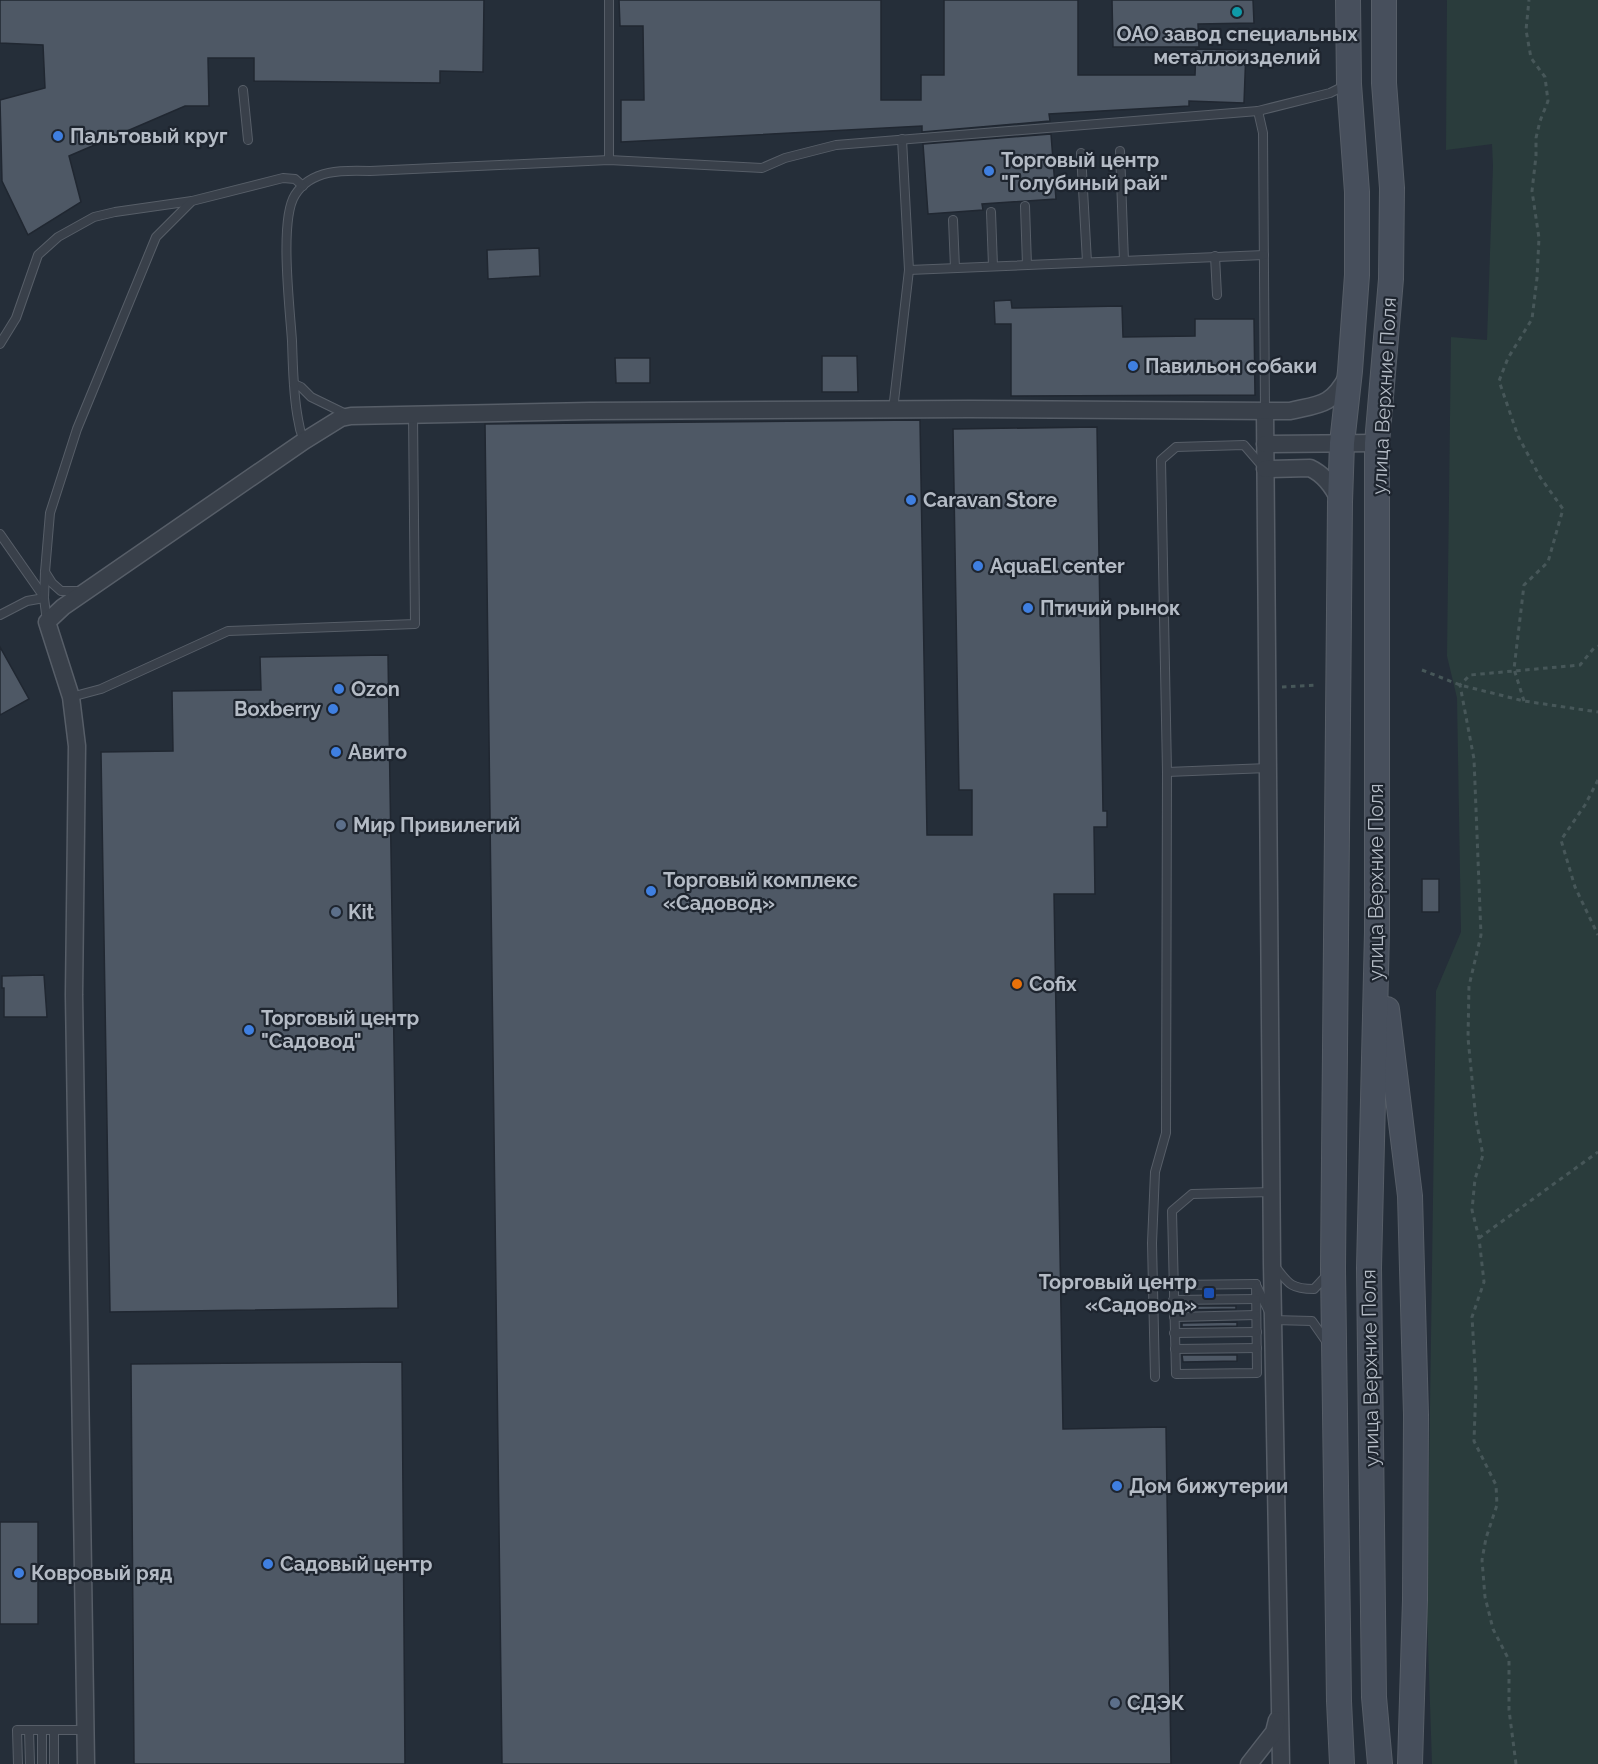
<svg xmlns="http://www.w3.org/2000/svg" width="1598" height="1764" font-family="Raleway,sans-serif">
	<style>
		.green { fill: #2a3c3c }
		.building { fill: #4e5865; stroke: #202731; stroke-width: 1.5 }
		.lines { fill: none; stroke-linecap: round; stroke-linejoin: round }
		.service-casing { stroke: #575e68; stroke-width: 10 }
		.minor-casing { stroke: #575e68; stroke-width: 19 }
		.secondary-casing { stroke: #575e68; stroke-width: 26 }
		.path { stroke: #475759; stroke-width: 3; stroke-dasharray: 4.5 4.5; stroke-linecap: butt }
		.service { stroke: #39404a; stroke-width: 8 }
		.minor { stroke: #39404a; stroke-width: 16 }
		.secondary { stroke: #474f5c; stroke-width: 24 }
		.culture-dot { fill: #0f9aa8; stroke: #1e252f; stroke-width: 2 }
		.shop-dot { fill: #3f7fe0; stroke: #1e252f; stroke-width: 2 }
		.service-dot { fill: #5c6f8a; stroke: #1e252f; stroke-width: 2 }
		.food-dot { fill: #e8710a; stroke: #1e252f; stroke-width: 2 }
		.transit-dot { fill: #1a4fb4; stroke: #1e252f; stroke-width: 2 }
		.labels { text-anchor: middle; stroke-width: 4.5; stroke-linejoin: round; paint-order: stroke }
		.poi-label { font-size: 20px; font-weight: bold; fill: #b4bbc5; stroke: #1e252f; text-anchor: start }
		.street-label { font-size: 20px; fill: #b4bbc5; stroke: #1e252f }
	</style>
	<rect width="100%" height="100%" fill="#252e39"/>
	<path class="green" d="M1447,0H1598V1764H1432L1427,1615L1436,991L1461,932L1457,698L1447,656L1451,337L1487,340L1493,166L1492,144L1446,150Z"/>
	<g class="building">
		<path d="M0,0H484L483,72L440,71V83L254,81V58H208L209,106H185L69,156L81,202L28,235L2,181L0,100L45,88L43,45L0,43Z"/>
		<path d="M619,0H881V100H921V75H944V0H1078V75H1195L1196,49L1246,50L1244,103L1189,101V106L1049,114L1050,121L922,132V126L621,142V100H644L643,26H620Z"/>
		<path d="M1112,0H1253L1254,23L1198,24L1199,47H1113Z"/>
		<path d="M1051,134L1056,199L982,204L983,210L928,214L923,144Z"/>
		<path d="M539,248L540,276L488,279L487,250Z"/>
		<path d="M1011,300L1012,308L1122,306L1123,337L1195,336V319H1254L1255,395L1011,396V324H995L994,301Z"/>
		<path d="M822,356H857L858,392H822Z"/>
		<path d="M615,358H650V383H616Z"/>
		<path d="M920,420L927,835H972V790H959L953,429L1097,427L1103,811H1107V827H1094L1095,894H1054L1063,1429L1166,1427L1171,1764H502L485,424Z"/>
		<path d="M0,647L29,699L0,715Z"/>
		<path d="M388,655L398,1308L110,1312L101,752L173,751L172,691L261,690L260,657Z"/>
		<rect x="1422" y="879" width="17" height="33"/>
		<path d="M44,975L47,1017H4V988H2V976Z"/>
		<path d="M1181,1306H1236V1309L1181,1310Z"/>
		<path d="M1237,1322V1326L1182,1327V1323Z"/>
		<path d="M1182,1355H1237V1361L1183,1362Z"/>
		<path d="M402,1362L405,1764H134L131,1364Z"/>
		<rect x="0" y="1522" width="38" height="102"/>
	</g>
	<g class="lines">
		<g class="service-casing">
			<g id="service">
				<path d="M243,90L248,140"/>
				<path d="M1258,111L1263,133L1265,411"/>
				<path d="M1120,151L1124,261"/>
				<path d="M1081,153L1087,262"/>
				<path d="M609,160V0"/>
				<path d="M1025,206L1027,265"/>
				<path d="M991,212L993,266"/>
				<path d="M953,220L955,268"/>
				<path d="M1215,256L1217,295"/>
				<path d="M909,270L1264,255"/>
				<path d="M0,344L16,318L38,255L58,237L94,217L115,212L192,201"/>
				<path d="M294,384L301,387L311,397L348,415"/>
				<path d="M893,410L909,270L902,139"/>
				<path d="M304,441C301,434 299,427 298,419C293,393 293,367 292,341C290,309 279,220 295,195C311,169 344,170 370,171L609,160L762,168L785,158L836,145L1258,111L1330,93L1346,85"/>
				<path d="M0,534L44,597"/>
				<path d="M45,572L52,583L61,591H79"/>
				<path d="M0,615L27,601L44,598"/>
				<path d="M47,622L44,598L45,572L50,513L77,429L156,237L192,201L283,178L295,179L303,186"/>
				<path d="M71,697L101,689L228,631L415,624L413,414"/>
				<path d="M1167,772L1268,768"/>
				<path d="M1274,1265C1288,1283 1290,1289 1314,1289L1328,1274"/>
				<path d="M1256,1284L1257,1373L1176,1374L1172,1211L1192,1194L1272,1192"/>
				<path d="M1173,1285L1256,1284"/>
				<path d="M1257,1287L1273,1320L1312,1321L1328,1344"/>
				<path d="M1173,1300L1256,1299"/>
				<path d="M1174,1317L1256,1315"/>
				<path d="M1174,1333L1257,1332"/>
				<path d="M1175,1349L1257,1348"/>
				<path d="M1155,1377L1152,1243L1155,1172L1166,1133L1167,772L1161,460L1176,447L1244,445L1263,467"/>
				<path d="M29,1730L30,1764"/>
				<path d="M42,1730V1764"/>
				<path d="M54,1730V1764"/>
				<path d="M18,1764L17,1730H84"/>
			</g>
		</g>
		<g class="minor-casing">
			<g id="minor">
				<path d="M1265,411L1272,1263L1281,1764"/>
				<path d="M1265,444L1377,443"/>
				<path d="M1265,469L1310,468C1323,474 1333,487 1339,500"/>
				<path d="M86,1764L74,995L77,746L71,697L47,622L63,607L304,441L341,418L351,416L590,411L969,409L1290,411C1320,404 1331,406 1347,377"/>
				<path d="M1249,1764L1274,1732L1277,1720"/>
			</g>
		</g>
		<g class="secondary-casing">
			<g id="secondary">
				<path d="M1387,1009L1410,1196L1416,1415L1415,1600L1410,1764"/>
				<path d="M1342,1764L1339,1701L1333,1269L1340,502L1342,443L1350,371L1357,275V192L1349,84L1348,0"/>
				<path d="M1380,1764L1374,1697L1369,1268L1377,932V443L1391,279L1392,188L1384,83V0"/>
			</g>
		</g>
		<g class="path">
			<path d="M1422,670L1460,685L1524,701L1598,712"/>
			<path d="M1282,687L1316,685"/>
			<path d="M1524,701L1514,669L1524,585L1548,562L1563,509L1540,477L1518,436L1499,381L1508,358L1532,319L1537,278L1539,238L1532,191L1536,156V138L1540,121L1548,101L1545,77L1531,58L1526,30L1529,0"/>
			<path d="M1598,780L1585,805L1561,840L1575,887L1598,935"/>
			<path d="M1479,1238L1598,1152"/>
			<path d="M1516,1764L1509,1710V1660L1493,1629L1485,1597L1482,1560L1486,1538L1497,1505L1496,1485L1474,1441L1476,1384L1472,1317L1484,1282L1479,1238L1472,1210L1475,1179L1483,1155L1476,1120L1468,1038L1469,986L1481,935L1474,759L1460,685L1470,675L1580,665L1594,648L1598,646"/>
		</g>
		<use href="#service" class="service"/>
		<use href="#minor" class="minor"/>
		<use href="#secondary" class="secondary"/>
	</g>
	<circle class="culture-dot" cx="1237" cy="12" r="6"/>
	<g class="shop-dot">
		<circle cx="58" cy="136" r="6"/>
		<circle cx="989" cy="171" r="6"/>
		<circle cx="1133" cy="366" r="6"/>
		<circle cx="911" cy="500" r="6"/>
		<circle cx="978" cy="566" r="6"/>
		<circle cx="1028" cy="608" r="6"/>
		<circle cx="339" cy="689" r="6"/>
		<circle cx="333" cy="709" r="6"/>
		<circle cx="336" cy="752" r="6"/>
		<circle cx="651" cy="891" r="6"/>
		<circle cx="249" cy="1030" r="6"/>
		<circle cx="1117" cy="1486" r="6"/>
		<circle cx="268" cy="1564" r="6"/>
		<circle cx="19" cy="1573" r="6"/>
	</g>
	<g class="service-dot">
		<circle cx="341" cy="825" r="6"/>
		<circle cx="336" cy="912" r="6"/>
		<circle cx="1115" cy="1703" r="6"/>
	</g>
	<circle class="food-dot" cx="1017" cy="984" r="6"/>
	<rect class="transit-dot" x="1203" y="1287" width="12" height="12" rx="3"/>
	<g class="labels">
		<g class="poi-label">
			<text x="1237" y="41" text-anchor="middle">ОАО завод специальных<tspan x="1237" dy="23">металлоизделий</tspan></text>
			<text x="70" y="143">Пальтовый круг</text>
			<text x="1001" y="167">Торговый центр<tspan x="1001" dy="23">"Голубиный рай"</tspan></text>
			<text x="1145" y="373">Павильон собаки</text>
			<text x="923" y="507">Caravan Store</text>
			<text x="990" y="573">AquaEl center</text>
			<text x="1040" y="615">Птичий рынок</text>
			<text x="351" y="696">Ozon</text>
			<text x="321" y="716" text-anchor="end">Boxberry</text>
			<text x="348" y="759">Авито</text>
			<text x="353" y="832">Мир Привилегий</text>
			<text x="663" y="887">Торговый комплекс<tspan x="663" dy="23">«Садовод»</tspan></text>
			<text x="348" y="919">Kit</text>
			<text x="1029" y="991">Cofix</text>
			<text x="261" y="1025">Торговый центр<tspan x="261" dy="23">"Садовод"</tspan></text>
			<text x="1197" y="1289" text-anchor="end">Торговый центр<tspan x="1197" dy="23">«Садовод»</tspan></text>
			<text x="1129" y="1493">Дом бижутерии</text>
			<text x="280" y="1571">Садовый центр</text>
			<text x="31" y="1580">Ковровый ряд</text>
			<text x="1127" y="1710">СДЭК</text>
		</g>
		<g class="street-label">
			<text transform="translate(1384 396) rotate(-87)" y="7">улица Верхние Поля</text>
			<text transform="translate(1376 882) rotate(-90)" y="7">улица Верхние Поля</text>
			<text transform="translate(1370 1368) rotate(-91)" y="7">улица Верхние Поля</text>
		</g>
	</g>
</svg>
